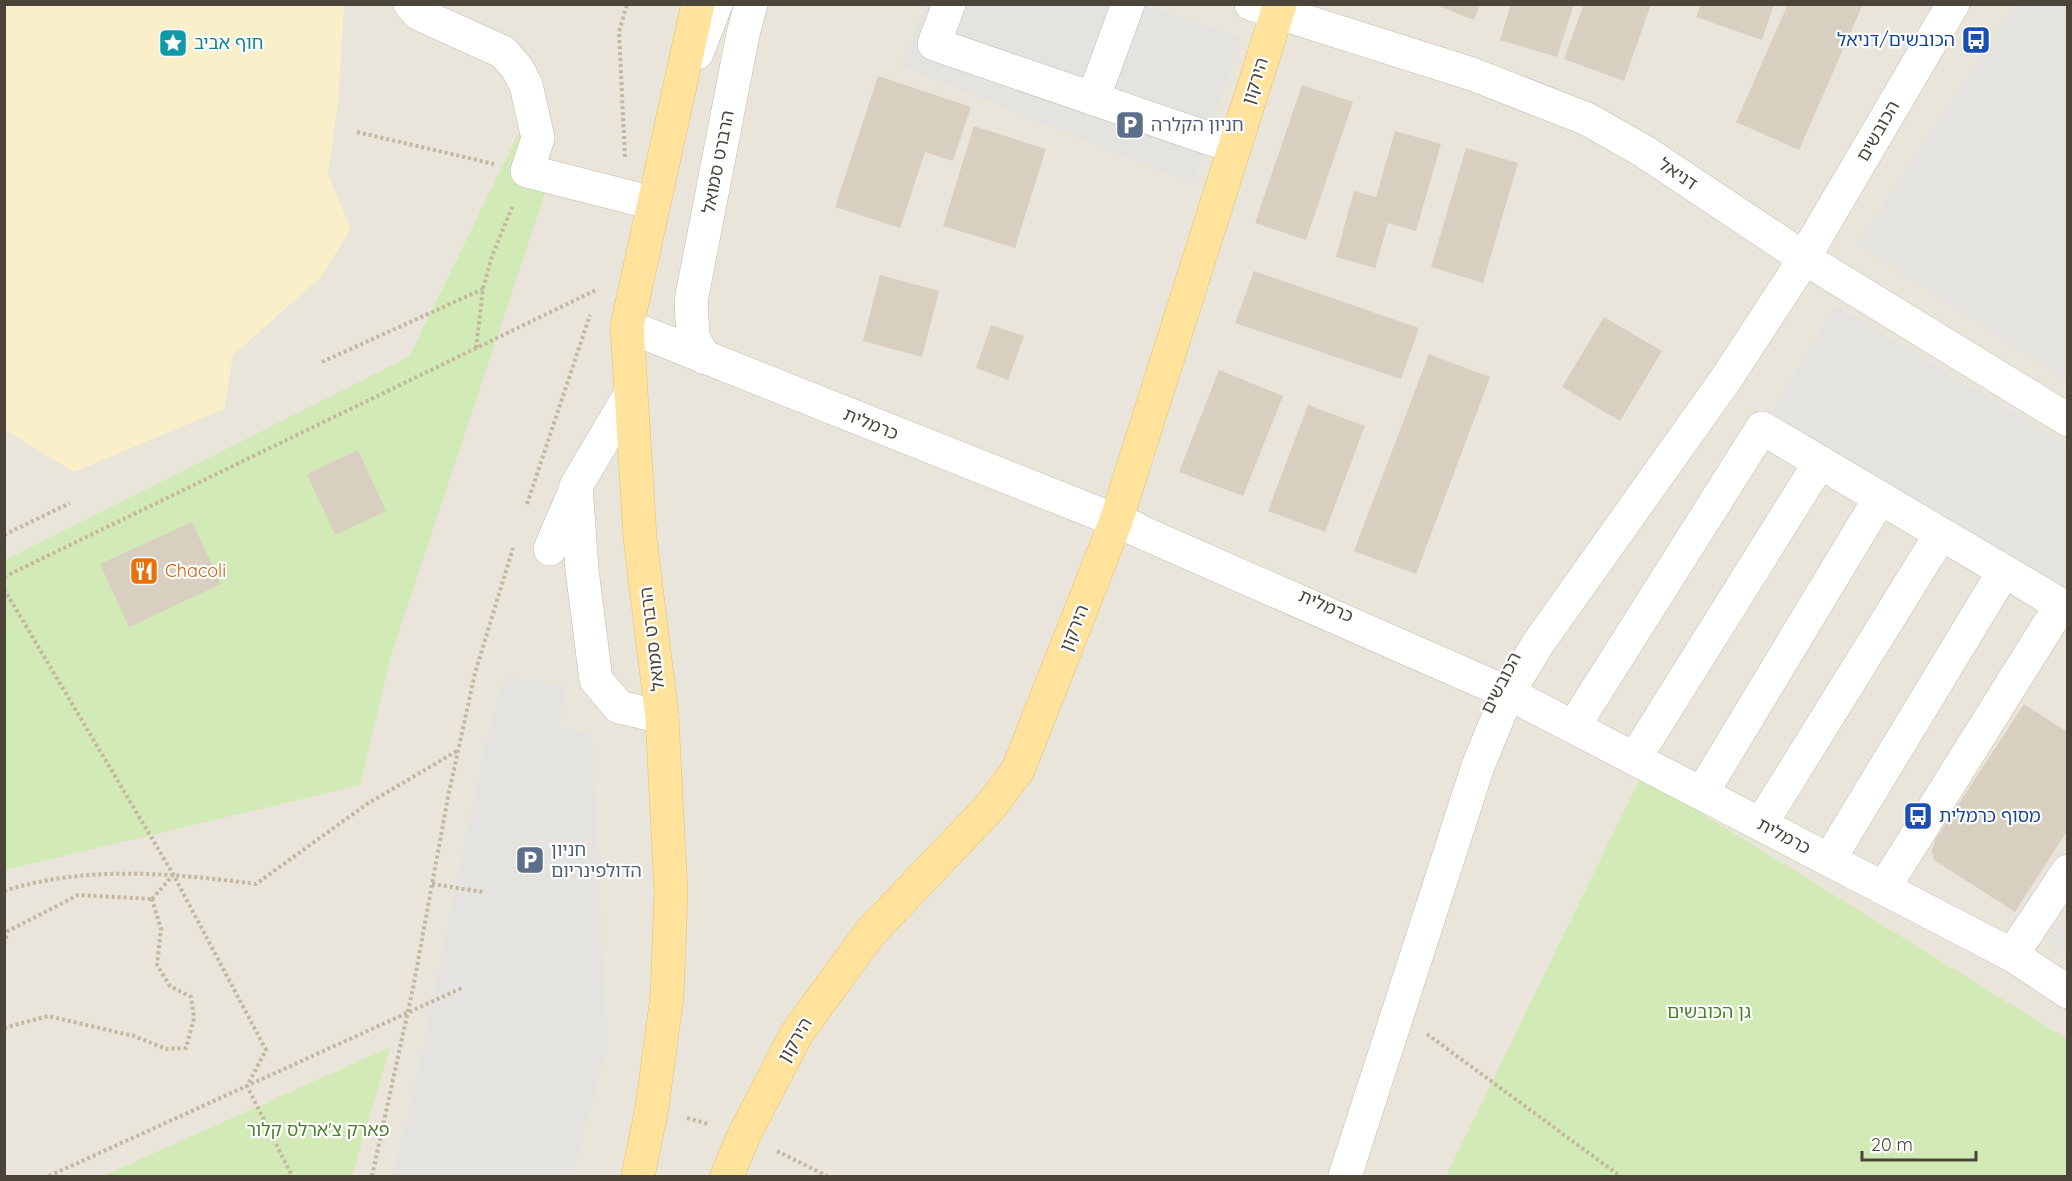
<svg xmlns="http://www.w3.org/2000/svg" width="2072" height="1181" font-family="Quicksand,'Noto Sans Hebrew',sans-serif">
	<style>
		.residential { fill: #eae5da }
		.green { fill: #d2eab5 }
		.sand { fill: #f9efc9 }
		.parking { fill: #e5e3e0 }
		.building { fill: #d8cfc1 }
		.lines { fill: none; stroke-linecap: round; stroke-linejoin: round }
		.minor-casing { stroke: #c2bbae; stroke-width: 34 }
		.major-casing { stroke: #e6c16a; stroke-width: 34 }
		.path { stroke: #c4b79f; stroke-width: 4; stroke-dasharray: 3 3; stroke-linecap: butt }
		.minor { stroke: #fff; stroke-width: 33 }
		.major { stroke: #ffe39c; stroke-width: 33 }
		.labels { text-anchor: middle; stroke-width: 4.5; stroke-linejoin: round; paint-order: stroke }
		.transit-label { font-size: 18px; fill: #164399; stroke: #fff; text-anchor: end }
		.culture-label { font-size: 18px; fill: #0d838f; stroke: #fff; text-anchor: start }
		.street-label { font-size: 18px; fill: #4b4439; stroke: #fff }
		.service-label { font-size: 18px; fill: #4e5e75; stroke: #fff; text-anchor: start }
		.food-label { font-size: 18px; fill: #c56008; stroke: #fff; text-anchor: start }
		.park-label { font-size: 18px; fill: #4a7f2a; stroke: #fff }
	</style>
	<rect width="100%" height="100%" fill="#f6f3ec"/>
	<rect class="residential" x="5" y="5" width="2062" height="1171"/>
	<g class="green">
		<path d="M524,122L548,184L392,652L360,785L5,870V560L409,357Z"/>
		<path d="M1641,776L2067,1039V1176H1446Z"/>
		<path d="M390,1047L352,1176H103Z"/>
	</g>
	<path class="sand" d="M4,5H344L338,102L328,174L351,229L320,278L233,355L224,409L74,472L5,430Z"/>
	<g class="parking">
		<path d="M924,5H1147L1242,38L1193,184L901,66Z"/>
		<path d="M2015,5H2067V381L1857,244Z"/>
		<path d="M1835,306L2067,445V609L1762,428Z"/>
		<path d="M505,676L566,685L559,727L592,733L607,1048L572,1176H392L410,1110L486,740Z"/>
		<path d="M2067,916V955L2049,943Z"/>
	</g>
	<g class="building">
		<path d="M1433,4H1480L1474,20Z"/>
		<path d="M1511,4H1574L1557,57L1500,40Z"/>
		<path d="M1584,4H1651L1624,81L1564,59Z"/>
		<path d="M1701,4H1774L1762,40L1696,17Z"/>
		<path d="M1788,4H1863L1799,150L1736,122Z"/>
		<path d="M878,76L971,107L953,161L925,152L900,228L835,207Z"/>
		<path d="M1302,85L1353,102L1306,240L1255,223Z"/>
		<path d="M974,126L1046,149L1015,248L943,226Z"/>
		<path d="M1395,131L1441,144L1416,231L1388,223L1375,268L1336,257L1354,191L1376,197Z"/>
		<path d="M1466,148L1518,163L1483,283L1431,267Z"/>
		<path d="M1254,271L1419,328L1401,379L1235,323Z"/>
		<path d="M880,275L939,291L922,357L863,341Z"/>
		<path d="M1604,317L1662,351L1620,421L1562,387Z"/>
		<path d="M991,325L1024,336L1008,380L976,368Z"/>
		<path d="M1429,354L1490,377L1416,574L1354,551Z"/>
		<path d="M1219,370L1283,396L1243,496L1179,472Z"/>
		<path d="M1308,405L1365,426L1325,532L1268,511Z"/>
		<path d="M358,450L386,511L335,535L307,474Z"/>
		<path d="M192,522L221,584L129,627L100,564Z"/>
		<path d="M2024,704L2067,732V831L2015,912L1934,860L1932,850L1935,840Z"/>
	</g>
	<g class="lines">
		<g class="minor-casing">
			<g id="minor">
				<path d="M410,4L419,14L503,52L517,68L526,85L538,138L527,171L653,203"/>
				<path d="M949,4L934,44L1234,147"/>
				<path d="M1251,4L1472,74L1587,119L1645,152L1804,258L2068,420"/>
				<path d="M697,53L716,4"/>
				<path d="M1093,99L1128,4"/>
				<path d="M627,326L1135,528"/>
				<path d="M705,358L693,338L691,301L743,34L751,4"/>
				<path d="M630,395L576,486L582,570L596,680L619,707L662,717"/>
				<path d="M1116,521L1508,693L2012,955L2068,992"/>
				<path d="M550,549L575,491"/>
				<path d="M1574,726L1762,428L2068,609"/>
				<path d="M1635,758L1820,462"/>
				<path d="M1702,793L1880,498"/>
				<path d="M1761,824L1941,534"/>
				<path d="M1829,860L2004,571"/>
				<path d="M1884,888L2061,605"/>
				<path d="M2012,955L2068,871"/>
				<path d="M1345,1176L1478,766L1508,693L1539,642L1726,379L1792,278L1953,4"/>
			</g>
		</g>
		<g class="major-casing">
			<g id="major">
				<path d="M638,1176L652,1108L667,996L671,894L662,717L640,538L627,326L698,4"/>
				<path d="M727,1176L744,1135L797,1033L870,933L990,807L1018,770L1116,521L1280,4"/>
			</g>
		</g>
		<g class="path">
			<path d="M357,132L494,164"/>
			<path d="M625,157L619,32L627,4"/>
			<path d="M476,348L483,289L492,256L513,205"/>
			<path d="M322,362L483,289"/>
			<path d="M527,504L590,315"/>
			<path d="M4,535L70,503"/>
			<path d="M4,577L598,289"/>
			<path d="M4,589L173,874L266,1050L247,1086L292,1176"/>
			<path d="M432,884L483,892"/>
			<path d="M4,891C86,865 172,873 256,884L367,804L457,751"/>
			<path d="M152,899L173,875"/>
			<path d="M4,944L8,931L78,895L152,899"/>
			<path d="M4,1028L48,1016L134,1036L166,1049L186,1048L194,1018L191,997L170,986L157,965L161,929L152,899"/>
			<path d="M1427,1034L1620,1176"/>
			<path d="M687,1118L708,1124"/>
			<path d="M777,1151L827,1176"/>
			<path d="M49,1176L464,987"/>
			<path d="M372,1176L413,988L448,797L475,673L513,548"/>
		</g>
		<use href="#minor" class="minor"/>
		<use href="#major" class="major"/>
	</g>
	<defs>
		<g id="bus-square" transform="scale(1.5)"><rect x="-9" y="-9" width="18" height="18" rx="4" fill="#1a4fb4" stroke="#fff"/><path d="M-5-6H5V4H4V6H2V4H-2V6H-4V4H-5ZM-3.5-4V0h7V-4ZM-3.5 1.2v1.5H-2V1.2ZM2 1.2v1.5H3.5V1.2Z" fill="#fff"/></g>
		<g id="sight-square" transform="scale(1.5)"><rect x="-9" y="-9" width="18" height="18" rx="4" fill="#0f9aa8" stroke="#fff"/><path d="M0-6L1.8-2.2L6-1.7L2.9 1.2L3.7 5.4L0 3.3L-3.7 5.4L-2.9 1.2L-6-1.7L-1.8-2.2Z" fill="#fff"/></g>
		<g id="parking-square" transform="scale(1.5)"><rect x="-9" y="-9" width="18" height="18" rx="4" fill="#5c6f8a" stroke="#fff"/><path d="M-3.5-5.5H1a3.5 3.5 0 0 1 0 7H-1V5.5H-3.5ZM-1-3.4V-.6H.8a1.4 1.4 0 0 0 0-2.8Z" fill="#fff"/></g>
		<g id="restaurant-square" transform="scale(1.5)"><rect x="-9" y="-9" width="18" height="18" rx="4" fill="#e8710a" stroke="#fff"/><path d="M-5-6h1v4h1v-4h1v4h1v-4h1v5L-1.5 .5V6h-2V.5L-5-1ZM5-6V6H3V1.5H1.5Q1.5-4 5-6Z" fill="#fff"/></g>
	</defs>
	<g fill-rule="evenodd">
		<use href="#bus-square" x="1976" y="40"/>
		<use href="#sight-square" x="173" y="43"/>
		<use href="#parking-square" x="1130" y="125"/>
		<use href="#restaurant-square" x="144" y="571"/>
		<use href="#bus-square" x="1918" y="816"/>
		<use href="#parking-square" x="530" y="860"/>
	</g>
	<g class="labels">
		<g class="transit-label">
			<text x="1955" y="46">הכובשים/דניאל</text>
			<text x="1939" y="822" text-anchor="start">מסוף כרמלית</text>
		</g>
		<g class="culture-label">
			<text x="194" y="49">חוף אביב</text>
		</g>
		<g class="street-label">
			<text transform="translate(1255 81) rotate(-72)" y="6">הירקון</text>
			<text transform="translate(1878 131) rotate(-60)" y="6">הכובשים</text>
			<text transform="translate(718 162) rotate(-79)" y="6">הרברט סמואל</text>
			<text transform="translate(1678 174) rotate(34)" y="6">דניאל</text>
			<text transform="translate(871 424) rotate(22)" y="6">כרמלית</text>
			<text transform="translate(1326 606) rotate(23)" y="6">כרמלית</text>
			<text transform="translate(1074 628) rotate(-68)" y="6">הירקון</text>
			<text transform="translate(652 639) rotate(-97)" y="6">הרברט סמואל</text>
			<text transform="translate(1501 683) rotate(-63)" y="6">הכובשים</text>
			<text transform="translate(1784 836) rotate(28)" y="6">כרמלית</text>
			<text transform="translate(795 1040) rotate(-59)" y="6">הירקון</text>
		</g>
		<g class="service-label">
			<text x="1151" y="131">חניון הקלרה</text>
			<text x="551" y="856">חניון<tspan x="551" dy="21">הדולפינריום</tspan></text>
		</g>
		<g class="food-label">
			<text x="165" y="577">Chacoli</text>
		</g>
		<g class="park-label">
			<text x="1709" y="1018">גן הכובשים</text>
			<text x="318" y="1136">פארק צ'ארלס קלור</text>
		</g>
	</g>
	<rect width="2072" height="1181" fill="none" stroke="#4b4439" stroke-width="12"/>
	<path d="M1862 1151v9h114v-9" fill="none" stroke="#4b4439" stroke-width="3"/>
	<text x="1871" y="1151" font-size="18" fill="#4b4439" stroke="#ffffff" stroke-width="4.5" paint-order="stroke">20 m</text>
</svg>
